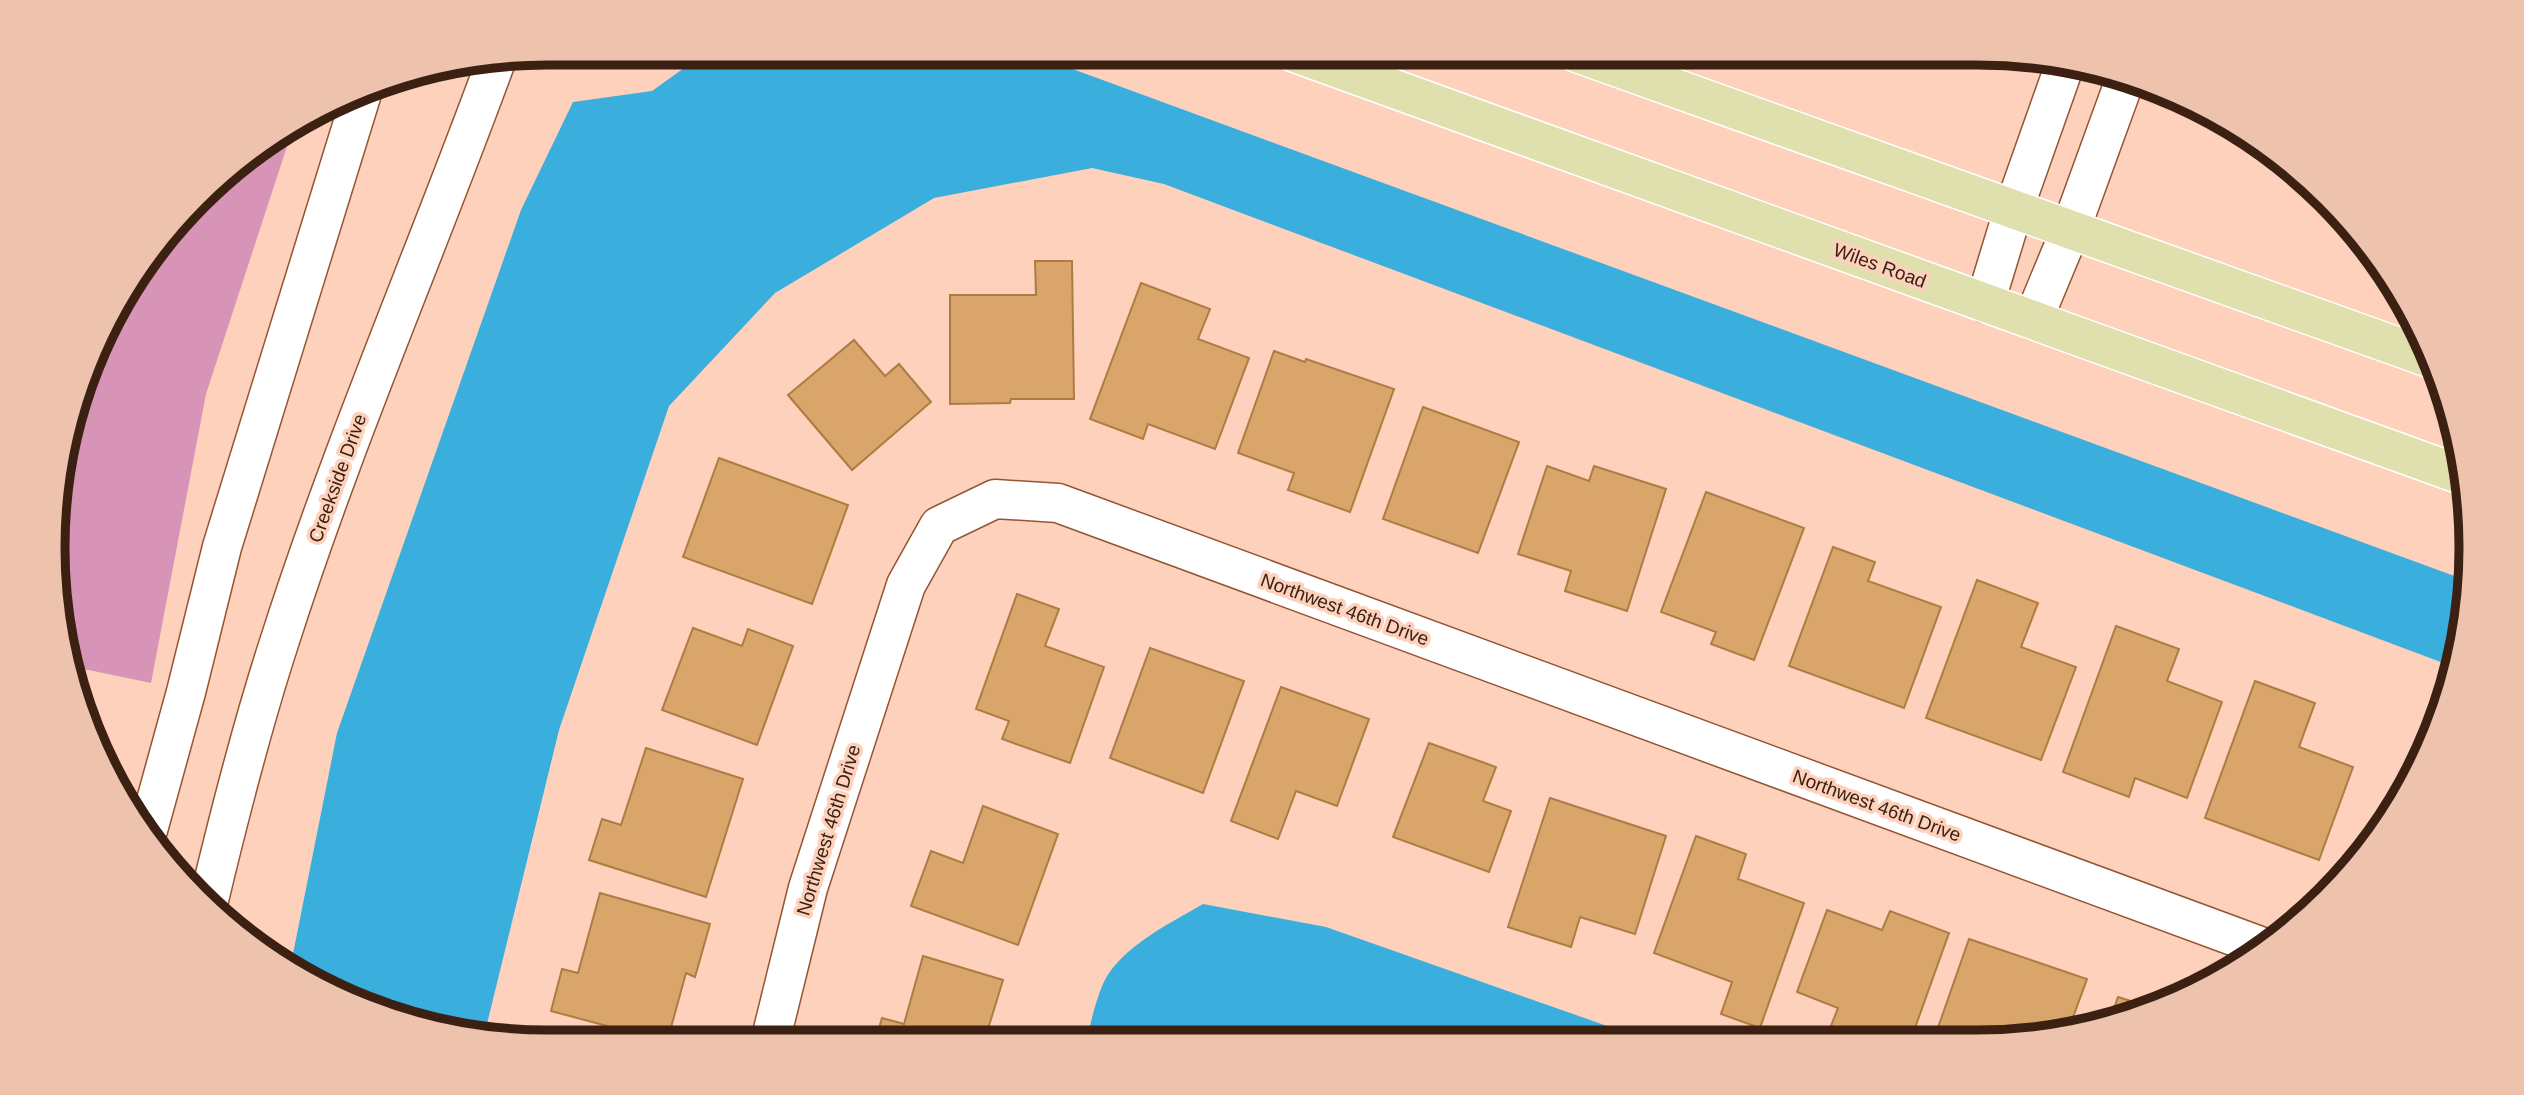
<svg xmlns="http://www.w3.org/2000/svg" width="2524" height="1095" font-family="Helvetica,sans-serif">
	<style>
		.green { fill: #d894b6 }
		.water { fill: #3aaedc }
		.building { fill: #daa56b; stroke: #ad7c42; stroke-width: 2 }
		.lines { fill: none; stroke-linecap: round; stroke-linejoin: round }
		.minor-casing { stroke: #945532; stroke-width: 41 }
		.major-casing { stroke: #fff; stroke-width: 41 }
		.minor { stroke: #fff; stroke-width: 38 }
		.major { stroke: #e0e0af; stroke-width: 38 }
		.labels { text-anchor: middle; stroke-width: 7; stroke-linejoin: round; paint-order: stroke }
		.street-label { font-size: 19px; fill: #3c2113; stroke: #fdd1bb }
		.rim { fill: none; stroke: #3c2113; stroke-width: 9 }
	</style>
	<rect width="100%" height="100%" fill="#fdd1bb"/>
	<path class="green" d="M295,122L206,394L151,683L79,668L62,644L53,547L62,451L119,300L221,175Z"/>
	<g class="water">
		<path d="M697,53H1029L2468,581L2467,613L2454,667L1164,184L1092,168L934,198L775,293L669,406L559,730L485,1032L388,1016L300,976L290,969L337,733L521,210L573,102L652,91L698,58Z"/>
		<path d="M1203,904L1326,927L1644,1039L1087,1041C1090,1023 1099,987 1109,973C1130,943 1172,922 1203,904Z"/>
	</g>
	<g class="building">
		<path d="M1035,261H1072L1074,399H1011L1010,403L950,404V295H1036Z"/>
		<path d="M1141,283L1210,309L1198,339L1249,358L1215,449L1148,424L1143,439L1090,419Z"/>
		<path d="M854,340L885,376L899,364L931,402L852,470L788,395Z"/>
		<path d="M1274,351L1305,362L1306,359L1394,389L1350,512L1288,490L1294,473L1238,453Z"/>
		<path d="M1423,407L1519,442L1478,553L1383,519Z"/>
		<path d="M719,458L848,505L812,604L683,557Z"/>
		<path d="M1547,466L1589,481L1594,466L1666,489L1627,611L1565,591L1571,571L1518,554Z"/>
		<path d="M1706,492L1804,528L1754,660L1711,644L1716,632L1661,612Z"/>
		<path d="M1833,547L1875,562L1868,581L1941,607L1904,708L1789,666Z"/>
		<path d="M1977,580L2038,603L2021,647L2076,667L2041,760L1926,718Z"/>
		<path d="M1017,594L1059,609L1045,646L1104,667L1070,763L1002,739L1009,721L976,709Z"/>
		<path d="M2116,626L2179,649L2167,681L2222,702L2187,798L2135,778L2129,797L2063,772Z"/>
		<path d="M693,628L742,646L748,629L793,646L757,745L662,710Z"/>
		<path d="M1150,648L1244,681L1203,793L1110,758Z"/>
		<path d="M2255,681L2315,703L2299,747L2353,767L2319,860L2205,818Z"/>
		<path d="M1281,687L1369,719L1337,806L1296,791L1278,839L1231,821Z"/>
		<path d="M1429,743L1496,767L1483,801L1511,811L1489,872L1393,837Z"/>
		<path d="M646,748L743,779L706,897L589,860L602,819L621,825Z"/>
		<path d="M1550,798L1666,836L1635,934L1580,917L1571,947L1508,927Z"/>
		<path d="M983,806L1058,834L1018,945L911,906L931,851L963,863Z"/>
		<path d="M1696,836L1746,854L1738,879L1804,903L1760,1028L1721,1014L1732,982L1654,953Z"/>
		<path d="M600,893L710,924L695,977L686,973L667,1042L551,1011L562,969L578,973Z"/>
		<path d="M1827,910L1882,930L1890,911L1949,933L1911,1039H1864L1831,1026L1838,1008L1797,992Z"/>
		<path d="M1969,939L2087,979L2068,1031L2042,1038L1934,1039Z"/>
		<path d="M923,956L1003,980L988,1029L1029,1041L875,1042L882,1018L904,1024Z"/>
		<path d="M2118,997L2153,1008L2110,1020Z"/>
	</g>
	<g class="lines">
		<g class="minor-casing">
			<g id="minor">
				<path d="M1985,303L2013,211L2064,67"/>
				<path d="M2033,320L2070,231L2126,77"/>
				<path d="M148,830L186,692L222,547L363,90"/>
				<path d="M208,904C229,816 251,729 279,643C342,445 425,255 496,61"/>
				<path d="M770,1042L808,888L906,585L939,526L995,499L1058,503L2260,946"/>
			</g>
		</g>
		<g class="major-casing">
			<g id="major">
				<path d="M1295,53L2464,476"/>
				<path d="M1577,53L2432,359"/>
			</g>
		</g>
		<use href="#minor" class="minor"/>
		<use href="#major" class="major"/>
	</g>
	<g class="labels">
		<g class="street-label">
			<text transform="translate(1880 265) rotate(20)" y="7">Wiles Road</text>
			<text transform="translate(337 478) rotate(-70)" y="7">Creekside Drive</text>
			<text transform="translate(1345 609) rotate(20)" y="7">Northwest 46th Drive</text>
			<text transform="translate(1877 805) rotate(20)" y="7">Northwest 46th Drive</text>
			<text transform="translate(828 830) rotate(-73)" y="7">Northwest 46th Drive</text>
		</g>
	</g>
	<path d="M0 0H2524V1095H0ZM547 65H1977A482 482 0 0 1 2459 547V548A482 482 0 0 1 1977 1030H547A482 482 0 0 1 65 548V547A482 482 0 0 1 547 65Z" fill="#eec3ae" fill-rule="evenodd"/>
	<path class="rim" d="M547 65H1977A482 482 0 0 1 2459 547V548A482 482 0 0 1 1977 1030H547A482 482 0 0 1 65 548V547A482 482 0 0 1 547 65Z"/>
</svg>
